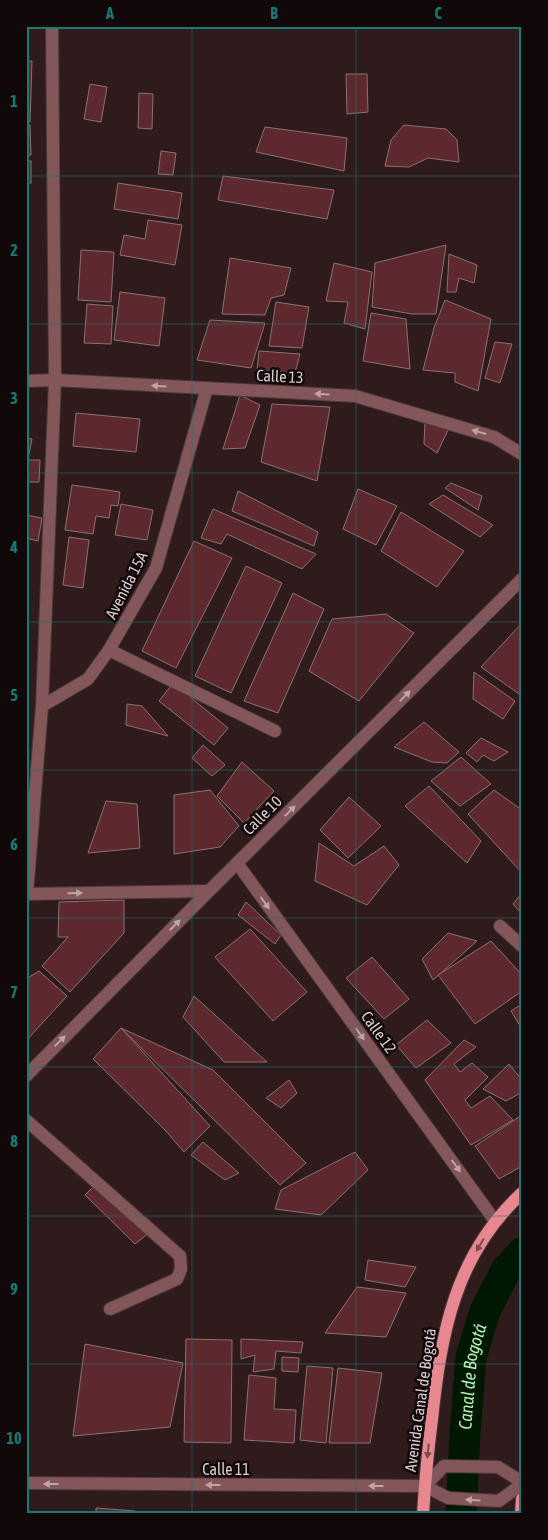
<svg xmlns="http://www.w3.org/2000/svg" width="548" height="1540" font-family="'Asap Condensed',sans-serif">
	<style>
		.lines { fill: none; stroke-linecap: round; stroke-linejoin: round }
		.canal { stroke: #001801; stroke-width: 31 }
		.building { fill: #5d292e; stroke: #8a7172 }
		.minor-casing { stroke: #4b3839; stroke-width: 14 }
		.major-casing { stroke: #4b3839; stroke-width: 14 }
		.minor { stroke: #835659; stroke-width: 12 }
		.major { stroke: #e78890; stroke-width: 12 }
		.oneway { fill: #bea5a6 }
		.oneway2 { fill: #7c484c }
		.grid { fill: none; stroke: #197a73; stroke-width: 1; stroke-opacity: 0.55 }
		.labels { text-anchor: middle; stroke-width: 5; stroke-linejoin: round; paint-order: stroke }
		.street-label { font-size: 16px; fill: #ddcfcf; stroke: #110809 }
		.water-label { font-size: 18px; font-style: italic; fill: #b1f3b5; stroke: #110809 }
		.neatline { fill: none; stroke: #197a73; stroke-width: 2 }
		.grid-label { font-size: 16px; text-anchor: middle; font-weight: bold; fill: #197a73 }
	</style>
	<rect width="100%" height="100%" fill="#2f1b1c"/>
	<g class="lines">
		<path class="canal" id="s1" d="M461,1514L465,1433L471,1357L485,1311L506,1270L522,1253"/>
	</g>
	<g class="building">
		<path d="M26,61H32L30,122H26Z"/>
		<path d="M346,74H367L368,112L347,114Z"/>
		<path d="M90,84L107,87L101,122L84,119Z"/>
		<path d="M139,93L153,94L152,129L138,128Z"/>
		<path d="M26,125H30L31,155L26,156Z"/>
		<path d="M404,125L446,129L457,140L459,162L428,158L409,167L385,166L391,140Z"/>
		<path d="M265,127L347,138L344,171L256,152Z"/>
		<path d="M161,151L176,153L173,175L158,174Z"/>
		<rect x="26" y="161" width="5" height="22"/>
		<path d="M223,176L334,190L327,219L218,200Z"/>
		<path d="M118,183L182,193L178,219L114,209Z"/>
		<path d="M148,220L182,225L175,265L120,255L124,235L145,239Z"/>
		<path d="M446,245L436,314H412L372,307L375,263Z"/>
		<path d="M81,250L114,252L111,302L78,300Z"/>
		<path d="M449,254L477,265L474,283L459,278L456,292H447Z"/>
		<path d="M230,258L291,268L284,295L271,298L265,315L222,314Z"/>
		<path d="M334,263L372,272L365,329L344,323L348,302L326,301Z"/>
		<path d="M120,292L165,298L159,346L114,340Z"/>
		<path d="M445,300L491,319L478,391L455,382V373L423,370L434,328Z"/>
		<path d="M276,302L309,307L302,348L269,346Z"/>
		<path d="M87,304L113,306L111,344L84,343Z"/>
		<path d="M371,313L406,319L410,369L363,361Z"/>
		<path d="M210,320L265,323L251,368L197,360Z"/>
		<path d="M495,342L512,344L500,383L485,378Z"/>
		<path d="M259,351L300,354L295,373L257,370Z"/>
		<path d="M240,395L260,405L245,448L223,449Z"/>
		<path d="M272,404L330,407L317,481L261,462Z"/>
		<path d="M76,413L140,419L136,452L73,446Z"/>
		<path d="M425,422L450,426L437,453L424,444Z"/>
		<path d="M26,438L32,439L28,459H26Z"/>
		<path d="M26,460H40L39,482H26Z"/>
		<path d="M451,483L482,496L478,510L445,488Z"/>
		<path d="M72,485L120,492L118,506L111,505L109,518L96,516L93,534L65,530Z"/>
		<path d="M358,489L397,506L376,545L343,529Z"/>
		<path d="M238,491L318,532L314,546L232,511Z"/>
		<path d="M443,495L493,525L480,537L429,504Z"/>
		<path d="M121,504L153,510L147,540L115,535Z"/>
		<path d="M213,509L316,554L302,569L227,534L221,544L201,538Z"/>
		<path d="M401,512L464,551L437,587L381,551Z"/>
		<path d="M26,515L42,518L38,541L26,538Z"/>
		<path d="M69,537L89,540L83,588L63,585Z"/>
		<path d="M194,541L232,558L176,668L142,651Z"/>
		<path d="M246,566L282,583L231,693L195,676Z"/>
		<path d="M293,593L324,609L278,713L244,701Z"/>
		<path d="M386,614L414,633L359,701L309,671L332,619Z"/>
		<path d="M522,623V696L481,667Z"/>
		<path d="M474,672L515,701L503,719L473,699Z"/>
		<path d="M173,683L228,728L214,745L159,701Z"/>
		<path d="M127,704L142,706L168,736L126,725Z"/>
		<path d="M424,722L459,752L447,763L432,762L394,747Z"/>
		<path d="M481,738L508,752L494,761L483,755L477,762L466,753Z"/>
		<path d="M203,745L225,765L212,776L192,758Z"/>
		<path d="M461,757L491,784L460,806L431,781Z"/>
		<path d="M242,762L274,791L244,823L217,796Z"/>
		<path d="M429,786L481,841L467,863L405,806Z"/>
		<path d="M210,790L239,826L220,847L174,854V795Z"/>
		<path d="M494,790L522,810V873L468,814Z"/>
		<path d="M349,797L381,826L348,858L320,830Z"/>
		<path d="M106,801L137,804L140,848L88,853Z"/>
		<path d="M319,843L354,866L384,846L399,865L367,905L315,881Z"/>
		<path d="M522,893V914L513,904Z"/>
		<path d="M124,900V933L70,992L42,966L68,937H58L59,902Z"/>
		<path d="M246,902L281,935L275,944L238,915Z"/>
		<path d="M250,929L307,992L273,1021L215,957Z"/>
		<path d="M448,933L477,941L433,980L422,959Z"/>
		<path d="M491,941L522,975V991L475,1024L438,975Z"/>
		<path d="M372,957L409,999L384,1019L346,978Z"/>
		<path d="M39,971L67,996L26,1041V979Z"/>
		<path d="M194,996L267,1062H224L183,1017Z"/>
		<path d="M522,1004V1029L511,1011Z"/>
		<path d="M427,1020L451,1043L416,1068L396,1045Z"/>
		<path d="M121,1028L213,1070L306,1163L280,1185Z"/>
		<path d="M121,1028L210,1126L184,1152L165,1130L93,1059Z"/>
		<path d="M464,1040L476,1047L454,1064L460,1072L472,1063L488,1077L465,1100L471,1108L490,1096L513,1120L471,1145L425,1080Z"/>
		<path d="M509,1064L522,1080V1092L506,1101L483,1089Z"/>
		<path d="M289,1080L297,1093L281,1108L266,1098Z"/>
		<path d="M522,1115V1166L499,1179L475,1146Z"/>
		<path d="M203,1142L239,1173L225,1180L191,1155Z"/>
		<path d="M355,1152L368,1170L321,1215L275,1209L281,1190Z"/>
		<path d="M99,1181L150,1232L135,1244L85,1195Z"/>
		<path d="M368,1260L416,1267L405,1287L365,1280Z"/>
		<path d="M357,1287L406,1293L386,1337L325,1333Z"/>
		<path d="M186,1339L232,1340L231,1443L184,1442Z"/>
		<path d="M241,1339L303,1342L301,1353L276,1351L274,1369L253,1372L255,1355L241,1359Z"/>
		<path d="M85,1344L183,1363L170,1427L73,1436Z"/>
		<path d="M282,1357L299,1358L298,1372L282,1371Z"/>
		<path d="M307,1366L333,1368L326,1443L300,1440Z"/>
		<path d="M338,1368L382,1373L370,1443H329Z"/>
		<path d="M249,1375L276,1378L274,1409L296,1410L294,1443L244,1440Z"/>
		<path d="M96,1508L135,1511V1514H96Z"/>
	</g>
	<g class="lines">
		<g class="minor-casing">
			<g id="minor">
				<path d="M26,381L55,380L355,396L494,437L522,454"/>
				<path d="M109,650L275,731"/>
				<path d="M42,706L88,679L109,650L156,568L207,388"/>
				<path d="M237,863L495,1221"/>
				<path d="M26,894L209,891"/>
				<path d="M27,894L42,706L55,380L52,26"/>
				<path d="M500,926L522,946"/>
				<path d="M26,1076L209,891L522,579"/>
				<path d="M26,1120L180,1256L181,1269L177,1279L110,1309"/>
				<path d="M26,1483L425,1486L448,1498L499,1501L522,1484"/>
				<path d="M425,1486L444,1466L498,1467L522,1482"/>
			</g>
		</g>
		<g class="major-casing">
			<g id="major">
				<path d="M423,1514C425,1482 428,1450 432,1419C441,1333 455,1255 522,1193"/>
				<path d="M521,1514L522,1499"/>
			</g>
		</g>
		<use href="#minor" class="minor"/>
		<use href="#major" class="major"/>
	</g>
	<defs><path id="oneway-solid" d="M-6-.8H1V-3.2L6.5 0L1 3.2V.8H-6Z" transform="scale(1.25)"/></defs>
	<g class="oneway">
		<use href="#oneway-solid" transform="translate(159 386) rotate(-177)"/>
		<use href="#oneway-solid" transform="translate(322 394) rotate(-177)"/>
		<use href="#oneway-solid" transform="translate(479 432) rotate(-164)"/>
		<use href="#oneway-solid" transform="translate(405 696) rotate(-45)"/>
		<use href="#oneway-solid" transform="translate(290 811) rotate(-45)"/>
		<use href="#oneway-solid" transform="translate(75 893) rotate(-1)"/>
		<use href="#oneway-solid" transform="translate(265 903) rotate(54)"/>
		<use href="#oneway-solid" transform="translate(175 925) rotate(-45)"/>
		<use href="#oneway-solid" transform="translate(360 1034) rotate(54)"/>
		<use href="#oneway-solid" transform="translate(60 1041) rotate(-45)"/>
		<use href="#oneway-solid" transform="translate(456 1166) rotate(54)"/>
		<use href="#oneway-solid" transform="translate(51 1484) rotate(-180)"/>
		<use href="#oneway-solid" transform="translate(213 1485) rotate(-180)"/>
		<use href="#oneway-solid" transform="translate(376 1486) rotate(-180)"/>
		<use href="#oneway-solid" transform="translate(473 1500) rotate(-176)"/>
	</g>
	<g class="oneway2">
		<use href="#oneway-solid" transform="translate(480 1245) rotate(121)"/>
		<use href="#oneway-solid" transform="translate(428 1451) rotate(96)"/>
	</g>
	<path class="grid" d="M192,26V1514M356,26V1514M26,176H522M26,324H522M26,473H522M26,622H522M26,770H522M26,918H522M26,1067H522M26,1216H522M26,1364H522"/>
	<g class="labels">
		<g class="street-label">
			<text transform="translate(280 376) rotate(3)" y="6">Calle 13</text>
			<text transform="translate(126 585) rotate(-63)" y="6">Avenida 15A</text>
			<text transform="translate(262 815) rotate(-45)" y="6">Calle 10</text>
			<text transform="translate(379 1032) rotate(54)" y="6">Calle 12</text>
			<text transform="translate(420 1400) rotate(-82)" y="6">Avenida Canal de Bogotá</text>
			<text x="226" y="1475">Calle 11</text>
		</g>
		<g class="water-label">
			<text dy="6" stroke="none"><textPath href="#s1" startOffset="138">Canal de Bogotá</textPath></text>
		</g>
	</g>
	<rect width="548" height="1540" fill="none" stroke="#110809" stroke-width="55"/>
	<rect x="28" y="28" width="492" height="1484" class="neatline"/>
	<g class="grid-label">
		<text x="110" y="19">A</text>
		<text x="274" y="19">B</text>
		<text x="438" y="19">C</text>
		<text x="14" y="107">1</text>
		<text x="14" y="256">2</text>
		<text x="14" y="404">3</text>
		<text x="14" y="553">4</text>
		<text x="14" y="701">5</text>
		<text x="14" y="850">6</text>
		<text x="14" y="998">7</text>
		<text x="14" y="1147">8</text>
		<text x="14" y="1295">9</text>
		<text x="14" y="1444">10</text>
	</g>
</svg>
